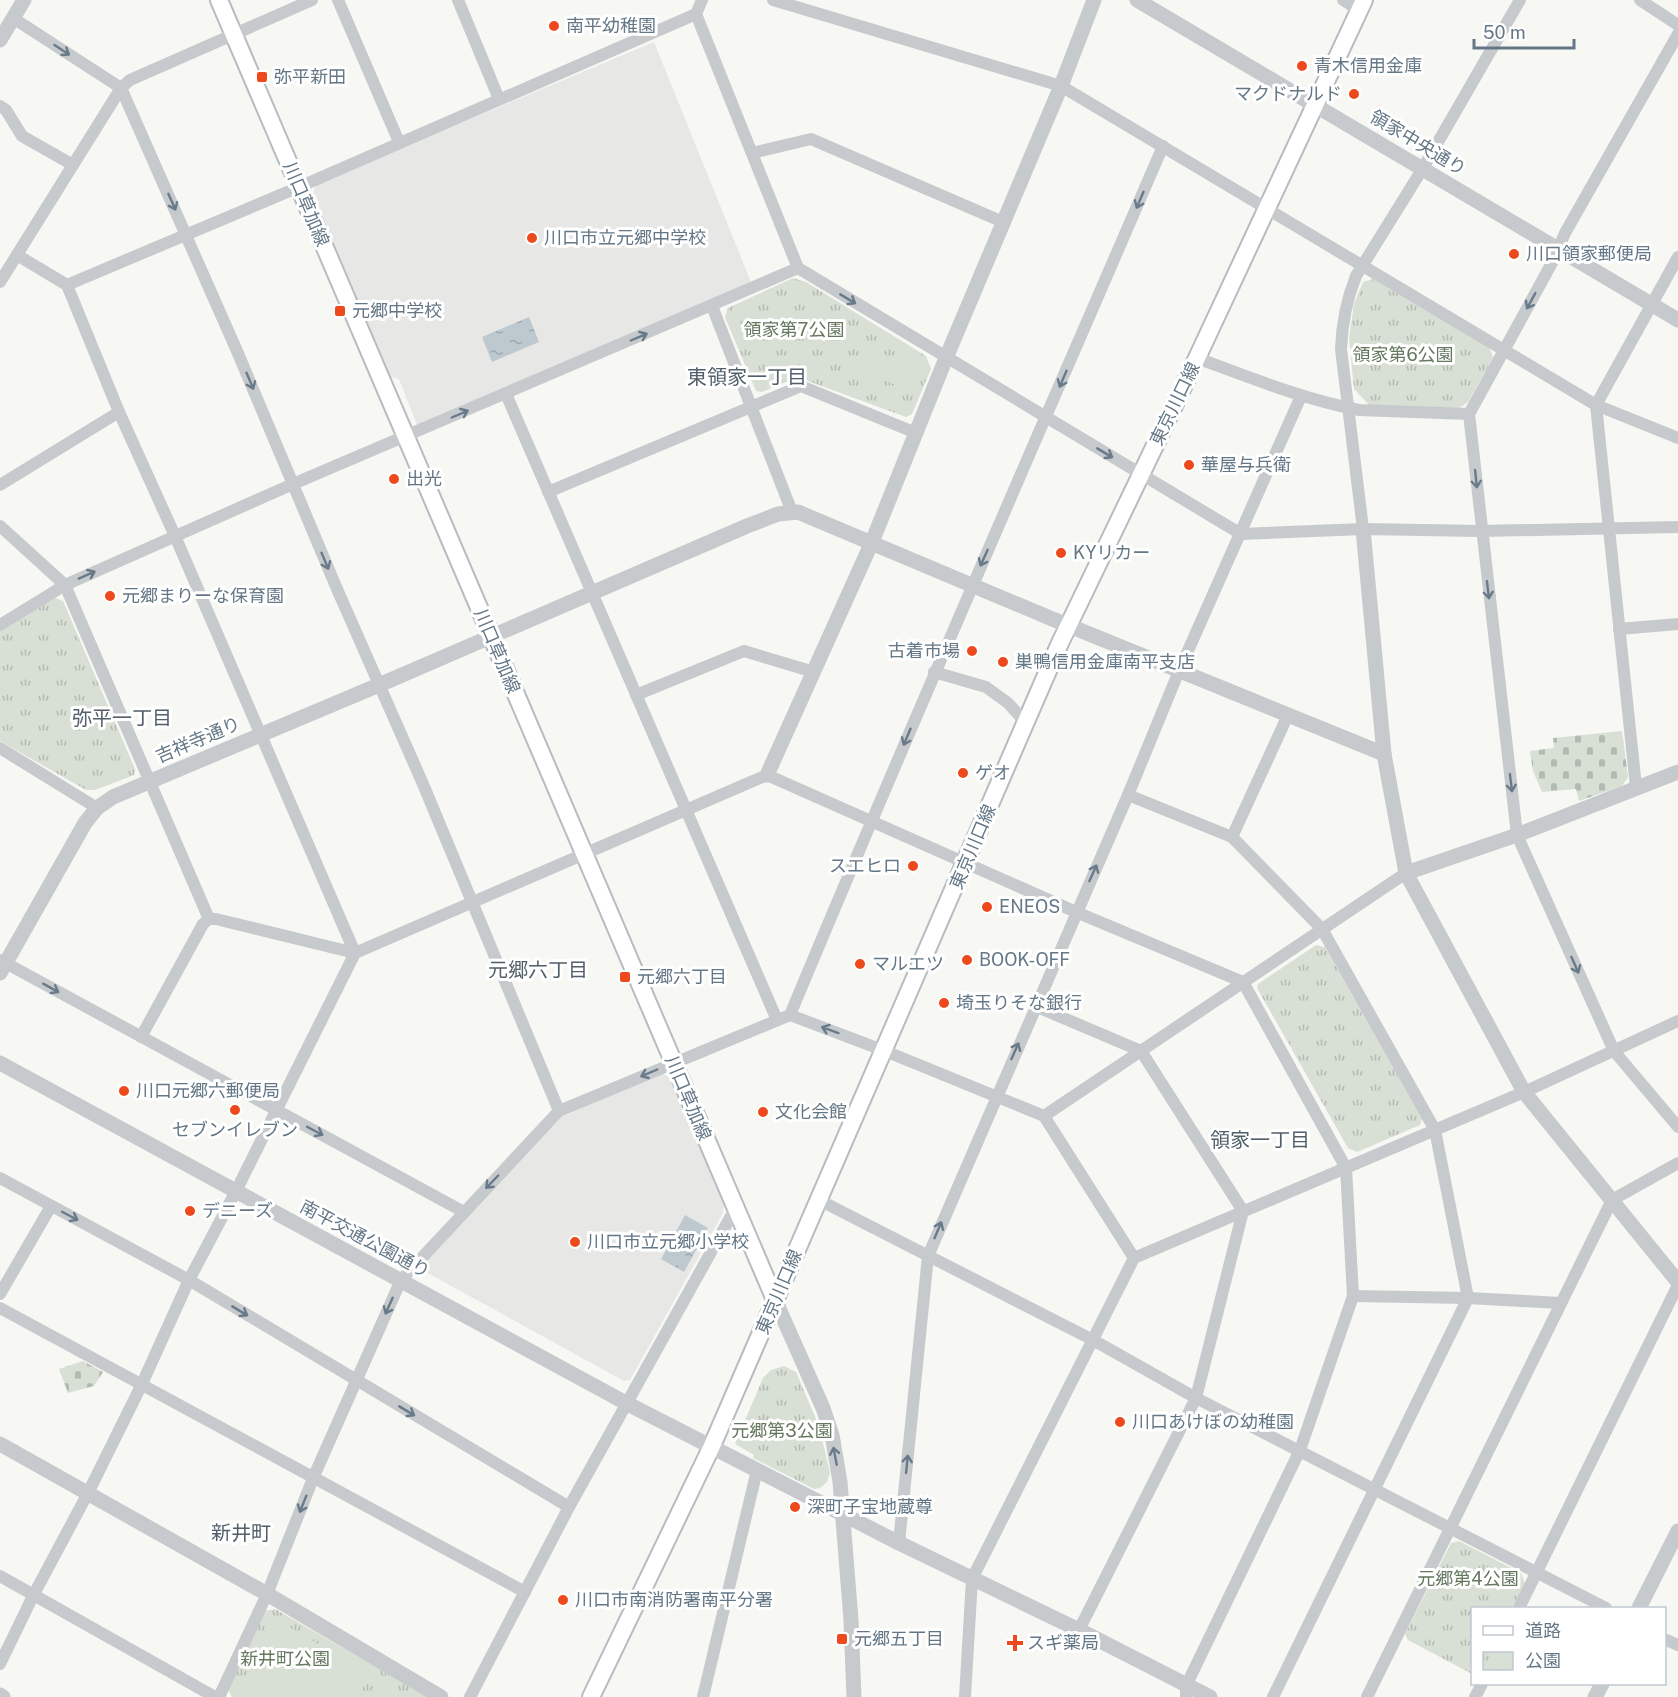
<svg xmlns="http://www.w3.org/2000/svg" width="1678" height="1697" font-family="'Public Sans','Noto Sans JP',sans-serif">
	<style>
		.built { fill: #e7e8e6 }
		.cemetery { fill: url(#cemetery-stones) }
		.park { fill: url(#park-tufts) }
		.pitch { fill: #d8dfd4 }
		.water { fill: url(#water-ripples) }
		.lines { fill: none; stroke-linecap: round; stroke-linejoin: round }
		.secondary-casing { stroke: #b6bcc0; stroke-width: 20 }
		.minor { stroke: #c6cacd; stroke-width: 12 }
		.tertiary { stroke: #c6cacd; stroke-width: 15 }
		.secondary { stroke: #fff; stroke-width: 16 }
		.oneway { stroke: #697b8a }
		.poi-dot { fill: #ee491c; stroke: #fff; stroke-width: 2 }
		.labels { text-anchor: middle; stroke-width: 6; stroke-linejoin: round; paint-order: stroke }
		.poi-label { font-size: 18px; fill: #647786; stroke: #fff; text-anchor: start }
		.street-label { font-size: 18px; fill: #647786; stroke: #fff }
		.park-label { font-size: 18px; fill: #65785f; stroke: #fff }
		.neighbourhood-label { font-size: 20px; fill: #52606b; stroke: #fff }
	</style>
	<defs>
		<pattern id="cemetery-stones" width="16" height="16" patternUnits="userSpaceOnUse" patternTransform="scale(1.5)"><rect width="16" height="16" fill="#d8dfd4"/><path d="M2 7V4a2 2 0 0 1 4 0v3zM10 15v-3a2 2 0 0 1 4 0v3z" fill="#b3bab2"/></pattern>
		<pattern id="park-tufts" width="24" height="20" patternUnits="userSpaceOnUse" patternTransform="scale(1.5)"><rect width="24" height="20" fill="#d8dfd4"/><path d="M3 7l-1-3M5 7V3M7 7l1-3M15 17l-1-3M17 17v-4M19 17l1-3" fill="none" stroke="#b3bab2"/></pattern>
		<pattern id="water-ripples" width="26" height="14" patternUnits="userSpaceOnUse" patternTransform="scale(1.5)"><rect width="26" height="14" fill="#bdc9ce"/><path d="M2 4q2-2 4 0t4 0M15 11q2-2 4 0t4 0" fill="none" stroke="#9da8ad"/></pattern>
	</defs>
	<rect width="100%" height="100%" fill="#f7f7f3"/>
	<g class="built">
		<path d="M654,42L751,282L417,425L399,379L390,377L313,194L316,184Z"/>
		<path d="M661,1073L670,1077L724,1204L723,1213L630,1380L624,1381L424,1271L423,1264L562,1117Z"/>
	</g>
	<g class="cemetery">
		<path d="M1622,731L1628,777L1622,786L1579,801L1576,789L1542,792L1533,771L1530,751L1554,748L1553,738Z"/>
		<path d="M83,1361L103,1372L94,1386L68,1393L59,1369Z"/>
	</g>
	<g class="park">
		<path d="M793,278L806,282L926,356L931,369L912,414L906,417L797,377L762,392L756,391L725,317L728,308Z"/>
		<path d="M1373,279L1490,348L1493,358L1468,402L1459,408L1370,406L1354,389L1349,338L1354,304L1363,282Z"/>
		<path d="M53,597L63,601L135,769L134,775L95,790H86L0,741V631Z"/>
		<path d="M1316,945L1325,947L1422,1119L1420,1125L1357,1152L1348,1148L1257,988L1258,984Z"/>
		<path d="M784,1366L796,1372L819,1426L830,1473L827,1482L820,1488L814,1489L753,1458L754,1455L735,1444L763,1378L771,1370Z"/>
		<path d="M1459,1541L1521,1573L1525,1584L1512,1608H1472V1674L1408,1640L1405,1634L1451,1543Z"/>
		<path d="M275,1609L428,1697H232L228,1690L265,1611Z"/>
	</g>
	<g class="pitch">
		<path d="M870,348L914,367L905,389L861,370Z"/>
		<path d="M285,1625L362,1669L366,1682L358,1697H254L246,1693L242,1681L273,1628Z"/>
	</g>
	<g class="water">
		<path d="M529,317L539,342L492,362L482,337Z"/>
		<path d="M685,1215L708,1228L684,1272L661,1259Z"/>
	</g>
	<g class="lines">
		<g class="secondary-casing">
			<g id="secondary">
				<path d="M219,0L776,1302"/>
				<path d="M591,1697L711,1448L1060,643L1197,358L1364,0"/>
			</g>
		</g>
		<g class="minor">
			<path d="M338,0L399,142"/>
			<path d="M458,0L499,99"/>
			<path d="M773,0L1061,86L1596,405L1678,438"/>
			<path d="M1343,0L1359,10"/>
			<path d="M1640,0L1678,25"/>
			<path d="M696,14L798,268L1241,534L1363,529L1481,531L1678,527"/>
			<path d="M13,18L121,88L237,351L337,589L423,784L559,1111"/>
			<path d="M1678,34L1565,233L1553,261L1469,414L1517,835L1614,1051L1678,1127"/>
			<path d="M0,106L6,110L22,136L73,165"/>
			<path d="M752,153L811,139L1003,222"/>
			<path d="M17,255L67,285L119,412L175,536L355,953"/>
			<path d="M0,282L121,88L130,80L312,0"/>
			<path d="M67,285L299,187L696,14L702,0"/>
			<path d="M712,306L792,512"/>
			<path d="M1197,358C1251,378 1303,399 1359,410L1469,414"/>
			<path d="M506,394L777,1020"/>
			<path d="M0,485L119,412"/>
			<path d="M548,492L801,386L916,433"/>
			<path d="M0,526L65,585L209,919"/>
			<path d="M1363,529L1341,349C1342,323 1346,301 1356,276L1423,168L1520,0"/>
			<path d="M0,625L65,585L293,484L798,268"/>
			<path d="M1619,629L1678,624"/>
			<path d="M934,672L986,687L1008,703L1026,723"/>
			<path d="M636,695L744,651L814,672"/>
			<path d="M0,748L97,808"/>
			<path d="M1636,787L1596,405L1678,257"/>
			<path d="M1128,795L1232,837L1322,929L1435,1130L1468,1298L1273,1697"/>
			<path d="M1232,837L1288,715"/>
			<path d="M0,960L464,1212"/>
			<path d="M1035,1006L1141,1051L1243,1211L1196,1398L1079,1630"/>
			<path d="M790,1015C911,724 1038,436 1163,146"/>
			<path d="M141,1037L203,924L209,919H216L355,953"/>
			<path d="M1044,1116L1406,873"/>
			<path d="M0,1178L189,1280L569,1507"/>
			<path d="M819,1200L1093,1340L1196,1398L1606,1608"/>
			<path d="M0,1294L51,1206"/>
			<path d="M1353,1296L1468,1298L1561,1303"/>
			<path d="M0,1308L525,1592"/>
			<path d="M899,1543L928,1256L1128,795L1179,671L1301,396"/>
			<path d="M0,1576L215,1697"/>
			<path d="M1519,1608L1678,1285"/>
			<path d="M1664,1639L1678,1645"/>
			<path d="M0,1664L33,1596L88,1493L141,1386L189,1280L236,1191L355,953L767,775L1076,912L1243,982L1346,1168L1353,1296L1300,1450L1186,1686V1697"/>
			<path d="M219,1697L267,1594L314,1476L401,1280L559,1111L790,1015L885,1051L1044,1116L1134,1258"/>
			<path d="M470,1697L569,1507L735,1209"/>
			<path d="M703,1697L757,1470"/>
			<path d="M965,1697L972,1579L1134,1258L1524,1092L1678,1021"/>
			<path d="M1367,1697L1612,1200L1678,1163"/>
			<path d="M1475,1697L1482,1684"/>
		</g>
		<g class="tertiary">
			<path d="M1137,0L1678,320"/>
			<path d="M0,40L24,0"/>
			<path d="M1363,529L1384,754L1406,873L1524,1092L1678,1282"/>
			<path d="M767,775L872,542L946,358L1061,86L1094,0"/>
			<path d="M1406,873L1517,835L1678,772"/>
			<path d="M0,973L85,823L97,808L113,797L379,685L747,526L778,514L798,512L1050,618L1384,754"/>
			<path d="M0,1063L626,1403L899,1543L1079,1630L1210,1697"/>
			<path d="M776,1302L823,1408L832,1435L840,1482L851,1620L854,1697"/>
			<path d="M0,1444L267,1594L441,1697"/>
			<path d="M1639,1608L1678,1531"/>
			<path d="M0,1695L3,1697"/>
			<path d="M1595,1697L1602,1684"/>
		</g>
		<use href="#secondary" class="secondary"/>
	</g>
	<defs><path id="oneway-shaft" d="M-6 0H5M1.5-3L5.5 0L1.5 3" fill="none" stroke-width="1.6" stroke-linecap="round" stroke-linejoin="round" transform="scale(1.5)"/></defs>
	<g class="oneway">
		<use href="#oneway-shaft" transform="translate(62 50) rotate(33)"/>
		<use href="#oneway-shaft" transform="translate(1140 200) rotate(113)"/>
		<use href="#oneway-shaft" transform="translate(172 202) rotate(66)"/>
		<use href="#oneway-shaft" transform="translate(848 299) rotate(31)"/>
		<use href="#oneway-shaft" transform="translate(1531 301) rotate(119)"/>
		<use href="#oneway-shaft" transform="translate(639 337) rotate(-23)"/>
		<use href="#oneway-shaft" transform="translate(1063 379) rotate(113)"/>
		<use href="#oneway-shaft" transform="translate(250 381) rotate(67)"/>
		<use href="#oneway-shaft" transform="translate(460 414) rotate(-23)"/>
		<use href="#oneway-shaft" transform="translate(1105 453) rotate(31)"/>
		<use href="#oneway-shaft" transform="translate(1476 479) rotate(84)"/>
		<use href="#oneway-shaft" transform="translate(984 558) rotate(114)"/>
		<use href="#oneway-shaft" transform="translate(325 561) rotate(67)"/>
		<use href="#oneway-shaft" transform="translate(87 575) rotate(-24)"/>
		<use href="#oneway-shaft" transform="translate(1488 590) rotate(83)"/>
		<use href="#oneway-shaft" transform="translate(907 737) rotate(113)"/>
		<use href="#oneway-shaft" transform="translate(1511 783) rotate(83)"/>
		<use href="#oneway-shaft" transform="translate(1093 873) rotate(-66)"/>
		<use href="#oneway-shaft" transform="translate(1575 965) rotate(66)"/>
		<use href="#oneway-shaft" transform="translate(51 988) rotate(29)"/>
		<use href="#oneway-shaft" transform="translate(830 1030) rotate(-160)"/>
		<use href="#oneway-shaft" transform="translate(1015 1051) rotate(-66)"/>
		<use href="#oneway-shaft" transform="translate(649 1073) rotate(157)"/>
		<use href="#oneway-shaft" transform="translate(315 1131) rotate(28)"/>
		<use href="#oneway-shaft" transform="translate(492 1182) rotate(134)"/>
		<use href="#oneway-shaft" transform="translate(70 1216) rotate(28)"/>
		<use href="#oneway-shaft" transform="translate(938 1230) rotate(-67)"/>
		<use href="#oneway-shaft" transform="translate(389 1306) rotate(114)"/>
		<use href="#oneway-shaft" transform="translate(240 1311) rotate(31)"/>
		<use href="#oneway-shaft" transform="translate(407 1411) rotate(31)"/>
		<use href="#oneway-shaft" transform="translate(835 1456) rotate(-101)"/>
		<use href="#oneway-shaft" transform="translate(907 1464) rotate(-84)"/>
		<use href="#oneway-shaft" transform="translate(303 1504) rotate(112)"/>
	</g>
	<g class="poi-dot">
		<circle cx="554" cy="26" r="6"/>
		<circle cx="1302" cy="66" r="6"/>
		<rect x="256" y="71" width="12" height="12" rx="3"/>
		<circle cx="1354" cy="94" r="6"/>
		<circle cx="532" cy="238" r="6"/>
		<circle cx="1514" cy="254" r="6"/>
		<rect x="334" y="305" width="12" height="12" rx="3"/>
		<circle cx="1189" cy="465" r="6"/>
		<circle cx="394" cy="479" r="6"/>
		<circle cx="1061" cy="553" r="6"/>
		<circle cx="110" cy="596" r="6"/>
		<circle cx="972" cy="651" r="6"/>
		<circle cx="1003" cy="662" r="6"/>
		<circle cx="963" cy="773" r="6"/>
		<circle cx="913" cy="866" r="6"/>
		<circle cx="987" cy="907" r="6"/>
		<circle cx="967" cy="960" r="6"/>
		<circle cx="860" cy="964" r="6"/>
		<rect x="619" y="971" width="12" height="12" rx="3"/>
		<circle cx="944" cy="1003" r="6"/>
		<circle cx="124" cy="1091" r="6"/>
		<circle cx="235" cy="1110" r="6"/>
		<circle cx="763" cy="1112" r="6"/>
		<circle cx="190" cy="1211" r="6"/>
		<circle cx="575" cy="1242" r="6"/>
		<circle cx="1120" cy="1422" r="6"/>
		<circle cx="795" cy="1507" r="6"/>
		<circle cx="563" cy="1600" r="6"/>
		<rect x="836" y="1633" width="12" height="12" rx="3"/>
		<path d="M1012 1634h6v6h6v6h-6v6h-6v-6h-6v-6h6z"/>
	</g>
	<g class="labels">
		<g class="poi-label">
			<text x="566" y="32">南平幼稚園</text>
			<text x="1314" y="72">青木信用金庫</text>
			<text x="274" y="83">弥平新田</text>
			<text x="1342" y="100" text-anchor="end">マクドナルド</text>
			<text x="544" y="244">川口市立元郷中学校</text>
			<text x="1526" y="260">川口領家郵便局</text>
			<text x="352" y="317">元郷中学校</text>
			<text x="1201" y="471">華屋与兵衛</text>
			<text x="406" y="485">出光</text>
			<text x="1073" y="559">KYリカー</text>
			<text x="122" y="602">元郷まりーな保育園</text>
			<text x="960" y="657" text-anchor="end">古着市場</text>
			<text x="1015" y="668">巣鴨信用金庫南平支店</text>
			<text x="975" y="779">ゲオ</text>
			<text x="901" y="872" text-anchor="end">スエヒロ</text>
			<text x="999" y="913">ENEOS</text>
			<text x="979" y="966">BOOK-OFF</text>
			<text x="872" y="970">マルエツ</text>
			<text x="637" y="983">元郷六丁目</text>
			<text x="956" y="1009">埼玉りそな銀行</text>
			<text x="136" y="1097">川口元郷六郵便局</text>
			<text x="775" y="1118">文化会館</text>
			<text x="235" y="1136" text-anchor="middle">セブンイレブン</text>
			<text x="202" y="1217">デニーズ</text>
			<text x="587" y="1248">川口市立元郷小学校</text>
			<text x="1132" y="1428">川口あけぼの幼稚園</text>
			<text x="807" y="1513">深町子宝地蔵尊</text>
			<text x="575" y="1606">川口市南消防署南平分署</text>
			<text x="854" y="1645">元郷五丁目</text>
			<text x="1027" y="1649">スギ薬局</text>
		</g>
		<g class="street-label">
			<text transform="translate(1418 143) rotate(31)" y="6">領家中央通り</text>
			<text transform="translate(306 204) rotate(67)" y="6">川口草加線</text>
			<text transform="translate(1175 404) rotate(-64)" y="6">東京川口線</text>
			<text transform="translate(497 651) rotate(67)" y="6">川口草加線</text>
			<text transform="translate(198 740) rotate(-23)" y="6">吉祥寺通り</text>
			<text transform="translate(973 847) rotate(-67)" y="6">東京川口線</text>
			<text transform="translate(688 1098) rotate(67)" y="6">川口草加線</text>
			<text transform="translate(365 1239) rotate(28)" y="6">南平交通公園通り</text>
			<text transform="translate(779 1292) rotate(-67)" y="6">東京川口線</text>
		</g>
		<g class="park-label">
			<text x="794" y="336">領家第7公園</text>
			<text x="1403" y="361">領家第6公園</text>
			<text x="782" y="1437">元郷第3公園</text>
			<text x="1468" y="1585">元郷第4公園</text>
			<text x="285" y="1665">新井町公園</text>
		</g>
		<g class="neighbourhood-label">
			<text x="747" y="384">東領家一丁目</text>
			<text x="122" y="725">弥平一丁目</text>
			<text x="538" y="977">元郷六丁目</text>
			<text x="1260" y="1147">領家一丁目</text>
			<text x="241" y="1540">新井町</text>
		</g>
	</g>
	<rect x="1471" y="1607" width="195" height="78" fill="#ffffff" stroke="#c1c9cf" stroke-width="1.5"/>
	<rect x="1483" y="1626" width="30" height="9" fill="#ffffff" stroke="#c1c9cf" stroke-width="1.5"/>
	<text x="1525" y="1637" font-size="18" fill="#647786">道路</text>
	<rect x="1483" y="1652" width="30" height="18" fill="url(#park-tufts)" stroke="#c1c9cf" stroke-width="1.5"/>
	<text x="1525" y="1667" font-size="18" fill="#647786">公園</text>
	<path d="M1474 39v9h100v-9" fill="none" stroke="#647786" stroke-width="3"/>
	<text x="1483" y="39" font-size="18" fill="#647786" stroke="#ffffff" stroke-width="4.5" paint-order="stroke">50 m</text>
</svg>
